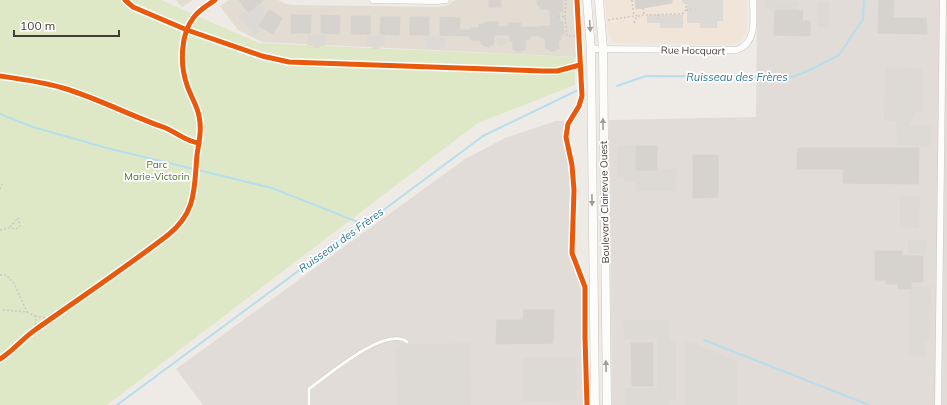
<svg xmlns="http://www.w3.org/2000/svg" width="947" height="405" font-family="Mulish,sans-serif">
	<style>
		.residential { fill: #e2dcd3 }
		.commercial { fill: #f1e4d9 }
		.industrial { fill: #e1dcd8 }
		.green { fill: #dfe8c6 }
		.parking { fill: #dddad6 }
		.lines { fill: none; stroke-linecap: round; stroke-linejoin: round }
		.stream { stroke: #b7deec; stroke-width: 2 }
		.building { fill: #d6d2cd; stroke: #d6d2cc }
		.service-casing { stroke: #cbc7c2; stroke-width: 4 }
		.minor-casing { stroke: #cbc7c2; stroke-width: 7 }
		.tertiary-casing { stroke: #cbc7c2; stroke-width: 9 }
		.path { stroke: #cccac6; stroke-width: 1.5; stroke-dasharray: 2 2; stroke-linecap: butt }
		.service { stroke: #fcfcfb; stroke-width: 3 }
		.minor { stroke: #fcfcfb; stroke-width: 6 }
		.tertiary { stroke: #fcfcfb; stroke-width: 8 }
		.cycleway-casing { stroke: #fff; stroke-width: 8 }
		.cycleway { stroke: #e8590c; stroke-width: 5 }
		.oneway { fill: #a09c98 }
		.labels { text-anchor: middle; stroke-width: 3.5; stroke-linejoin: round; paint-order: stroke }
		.street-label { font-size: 10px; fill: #433b34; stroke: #fff }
		.park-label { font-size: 10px; fill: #4e7428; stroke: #fff }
		.water-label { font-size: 11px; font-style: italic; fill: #2c7b9d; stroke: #fff }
	</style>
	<rect width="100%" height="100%" fill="#eeebe6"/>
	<g class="residential">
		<path d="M176,0H193L182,7Z"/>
		<path d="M229,0H278L286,4L293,5L438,7L448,5L455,0H575L577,12L578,57L262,42L238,30L220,6Z"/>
	</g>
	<path class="commercial" d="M605,0H747V32L741,40L737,43L729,45L617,43L613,42L608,33Z"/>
	<g class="industrial">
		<path d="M757,0H947V405H612L609,120L756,117Z"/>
		<path d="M556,121H567L564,132V140L570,164L573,192L570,252L571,257L581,280L584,290L583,339L585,367L586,405H203L176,369L465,159L505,138Z"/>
	</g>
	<path class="green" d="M0,0H161L259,43L574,57L575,85L478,123L107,405H0Z"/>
	<g class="parking">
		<path d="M682,0H723V21H717V28H700V23H687V3H682Z"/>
		<path d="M766,0L799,1L798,10L766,9Z"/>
		<path d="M817,2H829V27H818Z"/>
		<path d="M260,4L267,11L259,26L262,29L255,36L238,17L244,11L247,13Z"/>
		<path d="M647,15H683V28H660V23H647Z"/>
		<path d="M308,35H326L325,46H320V48H313V46L307,45Z"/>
		<path d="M367,36H385V46H380L379,49H373L372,46H367Z"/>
		<path d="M427,36L445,37V47H439V50L432,49V47H426Z"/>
		<path d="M497,37L507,38V45H497Z"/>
		<path d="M885,67L923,68V111H917L909,125H931L930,147L897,145L896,121H884Z"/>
		<path d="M618,145H635L636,172L658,171V169H677L676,191H636V182H624V178H617V147Z"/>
		<path d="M900,196H920L919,228L900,227Z"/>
		<rect x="908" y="240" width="19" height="14"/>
		<path d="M931,286L930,341L925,342L926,356L909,355L910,287Z"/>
		<path d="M623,320H670V341H676V401H669V405H625L624,388H657V339H624Z"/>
		<path d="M685,342H691L737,361V405H686Z"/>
		<path d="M470,343L471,405H397L396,349L399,348L401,344Z"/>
		<path d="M523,358H576L577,400L523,402Z"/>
	</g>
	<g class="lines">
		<g class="stream">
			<path d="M617,86L646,76L793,77L810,70L839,55L863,19L864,0"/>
			<path d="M0,114L33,127L107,148L272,188L363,224"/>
			<path d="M704,340L869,405"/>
			<path d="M117,405L340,240L363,224L370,220L483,136L576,91"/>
		</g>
	</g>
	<g class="building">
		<path d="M239,0H264L248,12Z"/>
		<rect x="489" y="0" width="12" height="7"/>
		<path d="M537,0H563V11L559,12L560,22H563L564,34H561V40L558,41L559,49H555V51H550V49H546L545,38H541V36H530V39H526L525,50H521V52L516,51V50H513V41H510V35H494L493,45H489L490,47L484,46V45L481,44V41L479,40H470V36L440,35V17L460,18L459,30H471V28H479V24H485V22H498V26L508,27V23H521V27H541V26H551L550,9H540V6H538Z"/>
		<path d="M635,0H672V3L636,9Z"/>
		<path d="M879,0H894L893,18H926L927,34L878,33Z"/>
		<path d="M269,10L282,18L273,34L259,26Z"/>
		<path d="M775,10L803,11L802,21H810V36L774,35Z"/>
		<path d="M291,15H311L310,33H291Z"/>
		<path d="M321,15L340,16L339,34L321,33Z"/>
		<rect x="351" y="16" width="19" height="18"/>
		<path d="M381,17H400L399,35L380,34Z"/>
		<rect x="410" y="17" width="19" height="18"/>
		<path d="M636,146H657V170L636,171Z"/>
		<path d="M798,148H919L918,184L843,183V169H797Z"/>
		<path d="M693,155H718V197L693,198Z"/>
		<path d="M875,251H902V256H923V282H911V289H898V284H886V280H875Z"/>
		<path d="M524,310H554L553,343L496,344L497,320H523Z"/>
		<path d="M631,343H653V386H632Z"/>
	</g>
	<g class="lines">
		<g class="service-casing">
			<path id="service" d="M309,405V389C327,376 386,325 407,342"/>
		</g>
		<g class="minor-casing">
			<g id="minor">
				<path d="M373,0L437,1L446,0"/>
				<path d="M591,49L737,50C758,42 753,18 753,0"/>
				<path d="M938,405L943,0"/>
			</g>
		</g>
		<g class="tertiary-casing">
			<g id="tertiary">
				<path d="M587,0L591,49L595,405"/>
				<path d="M599,0L603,49L607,405"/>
			</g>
		</g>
		<g class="path">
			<path d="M632,0L634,16"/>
			<path d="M643,8L644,14"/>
			<path d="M686,10H691"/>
			<path d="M658,14V19"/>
			<path d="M558,16L565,17L567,36H579"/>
			<path d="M565,17L566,0"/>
			<path d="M608,20L640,15"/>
			<path d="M634,23L636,18L641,15L682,14L686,10V3"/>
			<path d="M0,189L2,184"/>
			<path d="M10,227L18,218"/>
			<path d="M0,230L9,228L16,229L20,226L18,218"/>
			<path d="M0,275H6L14,283L27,312"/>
			<path d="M3,310L27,312L35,316L36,322L35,330"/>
			<path d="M35,316L51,319"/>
		</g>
		<use href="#service" class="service"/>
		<use href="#minor" class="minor"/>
		<use href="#tertiary" class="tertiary"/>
		<g class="cycleway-casing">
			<g id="cycleway">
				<path d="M125,0L133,7L187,30L262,56L289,62L543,71H557L580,65"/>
				<path d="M577,0L582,96L579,106L568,124L566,137L572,165L574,190L572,253L585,287V337L587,405"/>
				<path d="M0,76C21,79 43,82 63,88C97,98 129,115 163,127C175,131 186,142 199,143"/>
				<path d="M0,359C13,351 23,338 35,330C80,298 125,268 168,235C197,212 194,188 197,155C199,142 202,129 199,116C197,105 190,95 187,85C180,65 180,34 194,17C199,10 208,5 215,0"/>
			</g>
		</g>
		<use href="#cycleway" class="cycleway"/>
	</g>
	<defs><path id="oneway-solid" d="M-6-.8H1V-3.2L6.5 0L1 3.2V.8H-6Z"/></defs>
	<g class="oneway">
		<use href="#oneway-solid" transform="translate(590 26) rotate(86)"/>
		<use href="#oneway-solid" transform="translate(603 124) rotate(-91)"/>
		<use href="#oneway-solid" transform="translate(592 200) rotate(89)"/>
		<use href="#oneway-solid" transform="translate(606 366) rotate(-91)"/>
	</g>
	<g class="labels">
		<g class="street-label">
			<text transform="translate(693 50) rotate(1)" y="4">Rue Hocquart</text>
			<text transform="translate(604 202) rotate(-91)" y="4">Boulevard Clairevue Ouest</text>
		</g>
		<g class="park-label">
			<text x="157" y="168">Parc<tspan x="157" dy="12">Marie-Victorin</tspan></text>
		</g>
		<g class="water-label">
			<text x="737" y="81">Ruisseau des Frères</text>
			<text transform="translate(341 240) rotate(-36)" y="4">Ruisseau des Frères</text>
		</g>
	</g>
	<path d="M14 30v6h105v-6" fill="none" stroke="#433b34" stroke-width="2"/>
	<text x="20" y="30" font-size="12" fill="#433b34" stroke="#ffffff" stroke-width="3" paint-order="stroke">100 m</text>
</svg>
